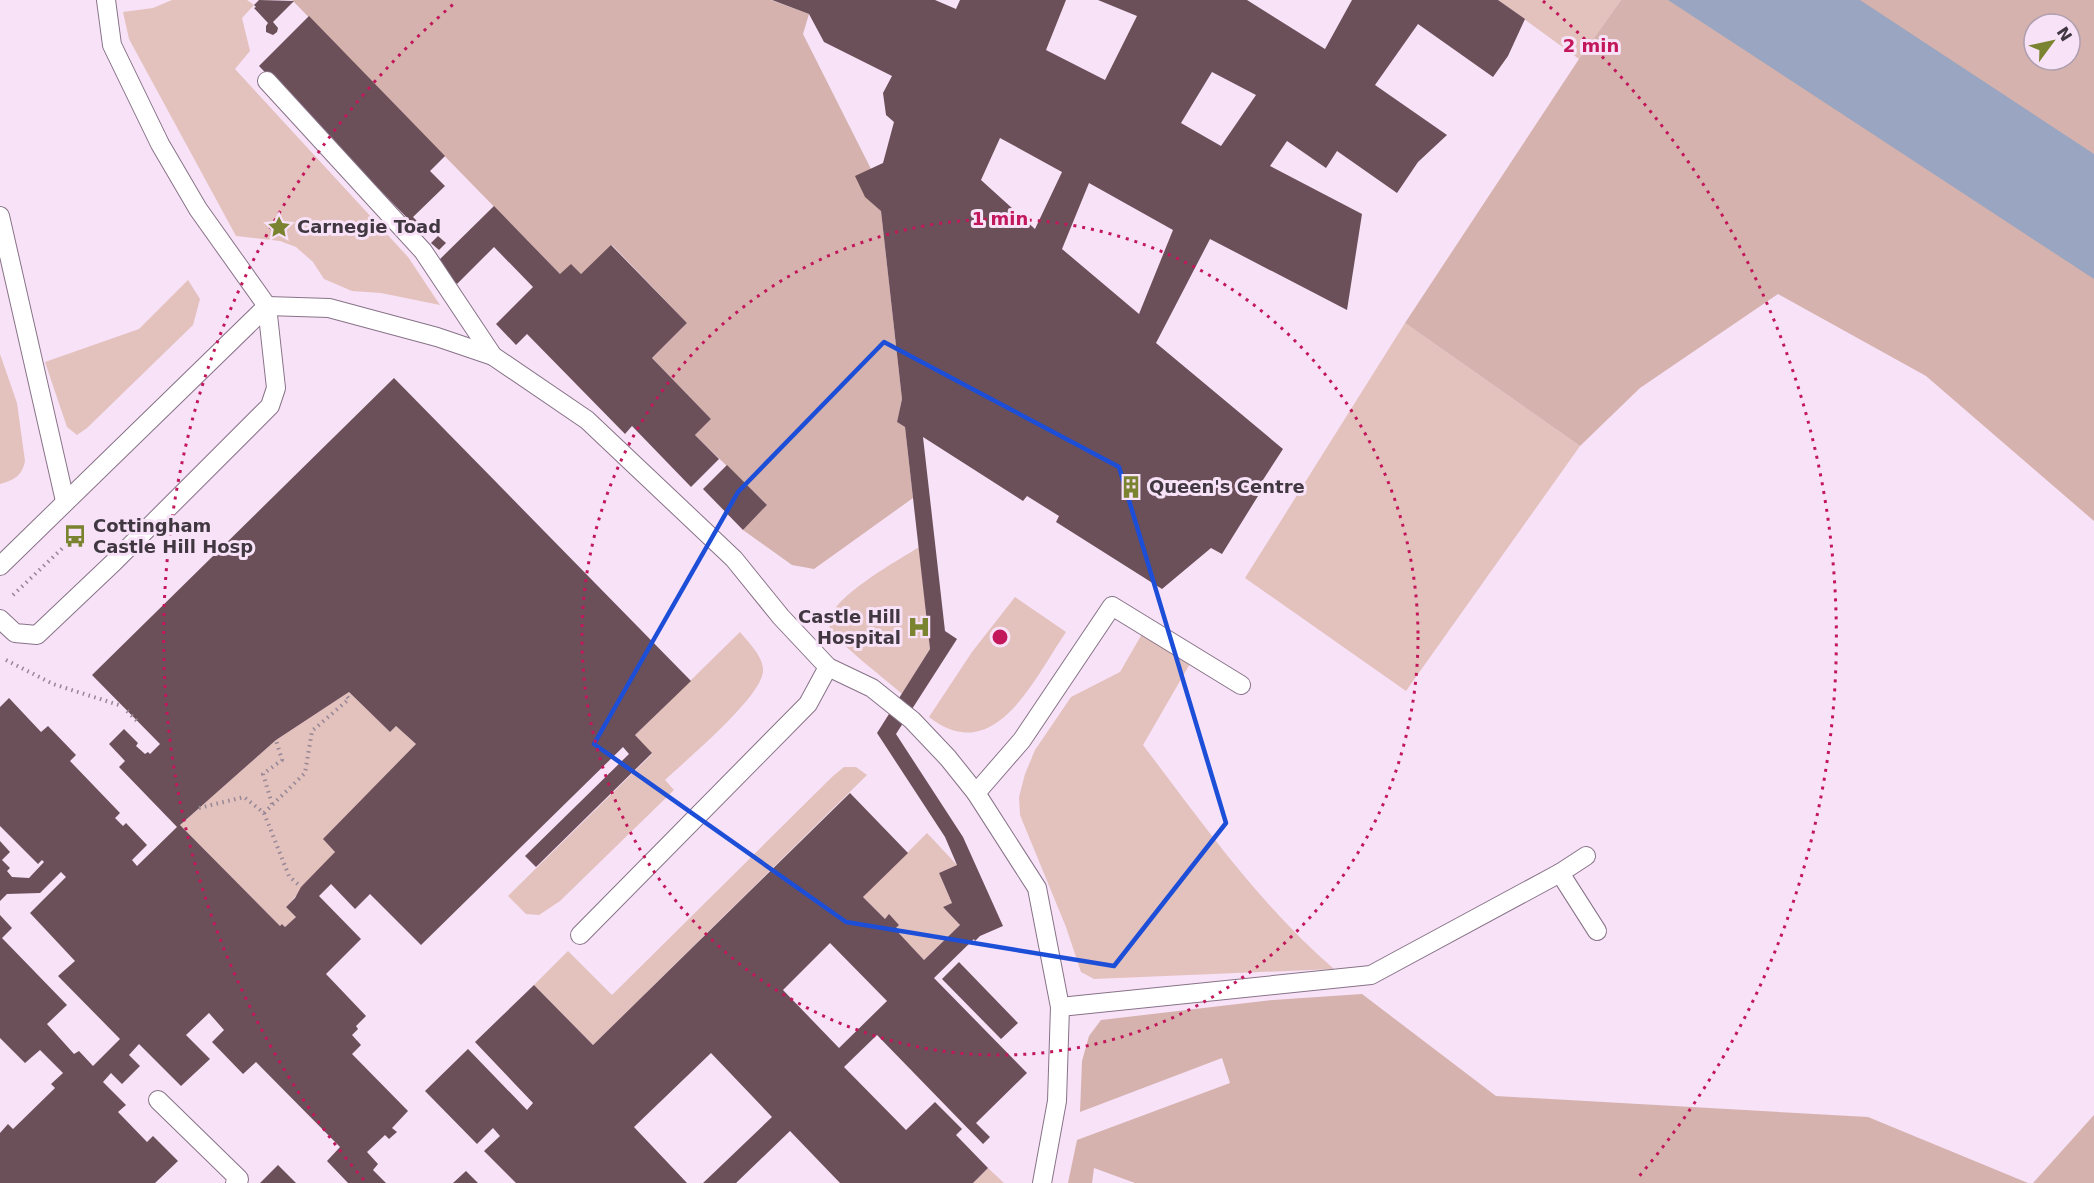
<svg xmlns="http://www.w3.org/2000/svg" width="2094" height="1183" font-family="'DejaVu Sans',sans-serif">
	<style>
		.green { fill: #e3c1bd }
		.forest { fill: #d5b2ad; fill-rule: evenodd }
		.water { fill: #99a5c1 }
		.building { fill: #6b5059; fill-rule: evenodd }
		.lines { fill: none; stroke-linecap: round; stroke-linejoin: round }
		.service-casing { stroke: #877387; stroke-width: 20 }
		.path { stroke: #968796; stroke-width: 4; stroke-dasharray: 1.5 4.5; stroke-linecap: butt }
		.service { stroke: #fff; stroke-width: 18 }
		.marked { fill: none; stroke: #1d4ed8; stroke-width: 4.5; stroke-linejoin: round }
		.ring { fill: none; stroke: #c2185b; stroke-width: 3; stroke-dasharray: 3 6 }
		.labels { text-anchor: middle; stroke-width: 6; stroke-linejoin: round; paint-order: stroke }
		.poi-label { font-size: 18px; font-weight: bold; fill: #403740; stroke: #f8e2f8; text-anchor: start }
		.centre { fill: #c2185b; stroke: #f8e2f8; stroke-width: 3 }
		.ring-label { font-size: 18px; text-anchor: middle; font-weight: bold; fill: #c2185b; stroke: #f8e2f8; stroke-width: 6; stroke-linejoin: round; paint-order: stroke }
	</style>
	<rect width="100%" height="100%" fill="#f8e2f8"/>
	<g class="green">
		<path d="M172,0H247L254,5L242,18L250,51L235,69L408,257L440,305L381,293L352,291L324,279L313,262L296,247L280,241L236,236L129,39L123,12L153,8Z"/>
		<path d="M1498,0H1621L1579,59Z"/>
		<path d="M188,280L200,299L193,325L87,428L77,435L67,427L45,362L139,329Z"/>
		<path d="M1405,323L1580,446L1406,691L1245,578Z"/>
		<path d="M0,354L17,403L25,461C22,476 14,480 0,484Z"/>
		<path d="M919,547L930,649L902,694C888,681 836,642 830,628C819,603 901,559 919,547Z"/>
		<path d="M1015,597L1066,632C1035,677 995,769 929,717L972,652Z"/>
		<path d="M740,632C748,642 764,657 763,671C762,697 685,761 665,780L674,790L560,901L539,915L526,914L508,896L652,754L635,735Z"/>
		<path d="M1142,634L1191,662L1143,745C1202,823 1260,905 1334,969L1094,979L1081,972L1066,927L1020,815L1019,797L1025,774L1035,750L1071,697L1120,672Z"/>
		<path d="M349,692L390,732L396,726L416,744L324,840L335,852L286,907L296,917L285,927L282,924L280,926L180,825L276,740Z"/>
		<path d="M844,767H856L867,775L593,1045L534,985L568,951L612,995L833,776Z"/>
		<path d="M927,833L957,865L939,873L952,903L943,907L960,925L924,960L895,929L899,925L889,915L885,919L863,897Z"/>
		<path d="M988,1168L1004,1183H973Z"/>
	</g>
	<g class="forest">
		<path d="M292,0H771L809,14L803,34L871,169L881,211L902,399L897,422L905,427L913,498L814,569L792,565L743,530L767,505L695,435L711,419L652,358L687,323L612,245L581,274H560Z"/>
		<path d="M1621,0H2094V521L1926,376L1778,294L1640,388L1580,446L1405,323L1579,59ZM2034,24H2070V60H2034Z"/>
		<path d="M1362,994L1496,1096L1868,1117L2028,1183H1135L1094,1168L1092,1183H1068L1077,1140L1230,1083L1222,1058L1080,1112L1082,1061L1089,1036L1101,1020L1273,1000Z"/>
		<path d="M2094,1115V1183H2033Z"/>
	</g>
	<path class="water" d="M1668,0H1860L2094,154V279Z"/>
	<g class="building">
		<path d="M259,0L294,1L273,22L278,28L277,32L273,35L266,32V26L268,23L254,8L256,7L254,5Z"/>
		<path d="M772,0H935L956,9L960,0H1066L1046,50L1105,80L1137,16L1098,0H1247L1325,49L1352,0H1498L1525,19L1508,56L1493,77L1418,24L1375,85L1447,135L1418,162L1397,193L1337,151L1326,168L1287,141L1270,166L1362,214L1347,310L1210,239L1156,343L1283,449L1259,486L1263,488L1222,554L1211,548L1162,589L1056,522L1059,516L1027,496L1023,501L923,437L945,631L957,639L896,734L963,837L1003,926L980,936L975,941L974,939L934,978L1027,1073L976,1123L990,1137L983,1144L877,1035L844,1067L906,1130L935,1102L962,1129L956,1135L988,1168L973,1183H840L790,1131L736,1183H703L772,1117L711,1053L634,1127L687,1183H516L484,1151L500,1136L493,1128L477,1144L425,1091L468,1049L527,1110L533,1103L475,1042L534,985L593,1045L850,793L908,853L863,897L885,919L889,914L899,925L895,929L924,960L960,925L943,907L952,903L939,873L957,865L945,837L877,733L930,649L905,427L897,422L902,399L881,211L865,197L855,176L883,163L894,122L886,115L883,93L892,76L824,42L809,14ZM1212,72L1256,95L1221,146L1181,123ZM1000,138L1062,172L1035,229L981,180ZM1089,183L1173,230L1139,314L1062,249ZM830,943L887,1001L839,1048L783,990Z"/>
		<path d="M309,16L445,156L430,171L445,186L413,217L419,223L416,227L259,66Z"/>
		<path d="M494,206L560,274L571,264L581,274L611,245L687,323L652,358L711,419L695,435L719,459L691,487L632,426L625,434L527,334L516,345L496,324L533,287L494,247L457,284L436,263Z"/>
		<path d="M438,236L446,243L439,250L431,243Z"/>
		<path d="M394,378L691,681L635,735L652,753L536,867L525,856L629,754L623,747L421,945L370,894L355,909L331,884L319,896L361,939L326,974L366,1016L356,1026L358,1029L352,1035L361,1045L352,1054L408,1111L392,1128L397,1132L389,1139L385,1135L367,1152L378,1164L373,1170L386,1183H348L327,1161L340,1147L256,1062L243,1074L212,1042L224,1030L209,1013L186,1035L210,1059L181,1086L139,1044L129,1055L140,1066L122,1084L111,1073L103,1082L126,1105L118,1112L147,1142L153,1136L178,1161L155,1183H0V1133L8,1124L13,1129L55,1088L51,1084L63,1073L40,1050L25,1063L0,1038V915L12,928L2,938L67,1005L47,1024L74,1054L79,1051L93,1066L120,1039L58,976L75,961L30,913L66,877L61,872L40,893L7,894L0,901V841L10,852L2,860L10,868L7,871L12,877L29,878L44,862L42,860L38,864L0,826V707L9,698L41,732L48,726L76,755L70,761L120,813L115,818L123,826L126,823L147,845L132,860L137,866L177,827L119,767L125,761L109,744L124,729L138,743L136,746L145,754L148,752L150,754L160,744L92,675ZM349,692L390,732L396,726L416,744L323,839L335,852L301,887L295,898L286,907L296,917L285,927L282,924L280,926L180,825L276,740Z"/>
		<path d="M727,465L767,505L743,530L703,489Z"/>
		<path d="M959,962L1018,1023L1001,1039L942,979Z"/>
		<path d="M278,1165L296,1183H260Z"/>
		<path d="M466,1171L478,1183H453Z"/>
	</g>
	<g class="lines">
		<g class="service-casing">
			<g id="service">
				<path d="M267,81L423,251L493,356L587,420L734,559L781,617L828,667L872,688L912,720L948,758L976,793L1037,888L1060,1007L1057,1101L1042,1183"/>
				<path d="M0,216L65,501"/>
				<path d="M0,566L267,306L329,308L437,337L493,356"/>
				<path d="M0,619L15,633L37,635L114,562L270,406L276,388L267,306L198,209L160,144L112,45L106,0"/>
				<path d="M976,793L1022,740L1112,606L1241,685"/>
				<path d="M1560,873L1597,931"/>
				<path d="M580,935L808,704L828,667"/>
				<path d="M1060,1007L1371,975L1560,873L1586,856"/>
				<path d="M158,1100L239,1179L235,1183"/>
			</g>
		</g>
		<g class="path">
			<path d="M13,595L69,542"/>
			<path d="M6,660L53,684L122,706"/>
			<path d="M127,711L137,721"/>
			<path d="M272,804L263,774L282,760L276,740"/>
			<path d="M199,808L244,797L264,813L289,876L301,887"/>
			<path d="M264,813L305,773L312,731L349,699L345,694"/>
		</g>
		<use href="#service" class="service"/>
	</g>
	<path class="marked" d="M884,342L1119,467L1226,823L1114,966L846,922L594,744L738,492Z"/>
	<g class="ring">
		<circle cx="1000" cy="637" r="418"/>
		<path d="M364 1180A836 836 0 0 1 457 1M1543 1A836 836 0 0 1 1636 1180"/>
	</g>
	<defs>
		<g id="sight-bare" transform="scale(1.8)"><path d="M0-6L1.8-2.2L6-1.7L2.9 1.2L3.7 5.4L0 3.3L-3.7 5.4L-2.9 1.2L-6-1.7L-1.8-2.2Z" fill="#7a832f" stroke="#f8e2f8" stroke-width="2.5" paint-order="stroke"/></g>
		<g id="building-bare" transform="scale(1.8)"><path d="M-4-6H4V6H1V3H-1V6H-4ZM-2.5-4.3h1.7v1.8h-1.7ZM.8-4.3h1.7v1.8H.8ZM-2.5-1h1.7V.8h-1.7ZM.8-1h1.7V.8H.8Z" fill="#7a832f" stroke="#f8e2f8" stroke-width="2.5" paint-order="stroke"/></g>
		<g id="bus-bare" transform="scale(1.8)"><path d="M-5-6H5V4H4V6H2V4H-2V6H-4V4H-5ZM-3.5-4V0h7V-4ZM-3.5 1.2v1.5H-2V1.2ZM2 1.2v1.5H3.5V1.2Z" fill="#7a832f" stroke="#f8e2f8" stroke-width="2.5" paint-order="stroke"/></g>
		<g id="hospital-bare" transform="scale(1.8)"><path d="M-5-5h3v3.5h4V-5h3V5h-3V1.5h-4V5h-3Z" fill="#7a832f" stroke="#f8e2f8" stroke-width="2.5" paint-order="stroke"/></g>
	</defs>
	<g fill-rule="evenodd">
		<use href="#sight-bare" x="279" y="227"/>
		<use href="#building-bare" x="1131" y="487"/>
		<use href="#bus-bare" x="75" y="536"/>
		<use href="#hospital-bare" x="919" y="627"/>
	</g>
	<g class="labels">
		<g class="poi-label">
			<text x="297" y="233">Carnegie Toad</text>
			<text x="1149" y="493">Queen's Centre</text>
			<text x="93" y="532">Cottingham<tspan x="93" dy="21">Castle Hill Hosp</tspan></text>
			<text x="901" y="623" text-anchor="end">Castle Hill<tspan x="901" dy="21">Hospital</tspan></text>
		</g>
	</g>
	<circle cx="1000" cy="637" r="9" class="centre"/>
	<g class="ring-label">
		<text x="1591" y="52">2 min</text>
		<text x="1000" y="225">1 min</text>
	</g>
	<g transform="translate(2052 42) rotate(57)"><circle r="28" fill="#f8e2f8" stroke="#ae9eae" stroke-width="1.5"/>
	<path d="M0-4.5L10 22L0 15L-10 22Z" fill="#7a832f"/>
	<text y="-9" font-size="16" font-weight="bold" text-anchor="middle" fill="#403740">N</text>
	</g>
</svg>
